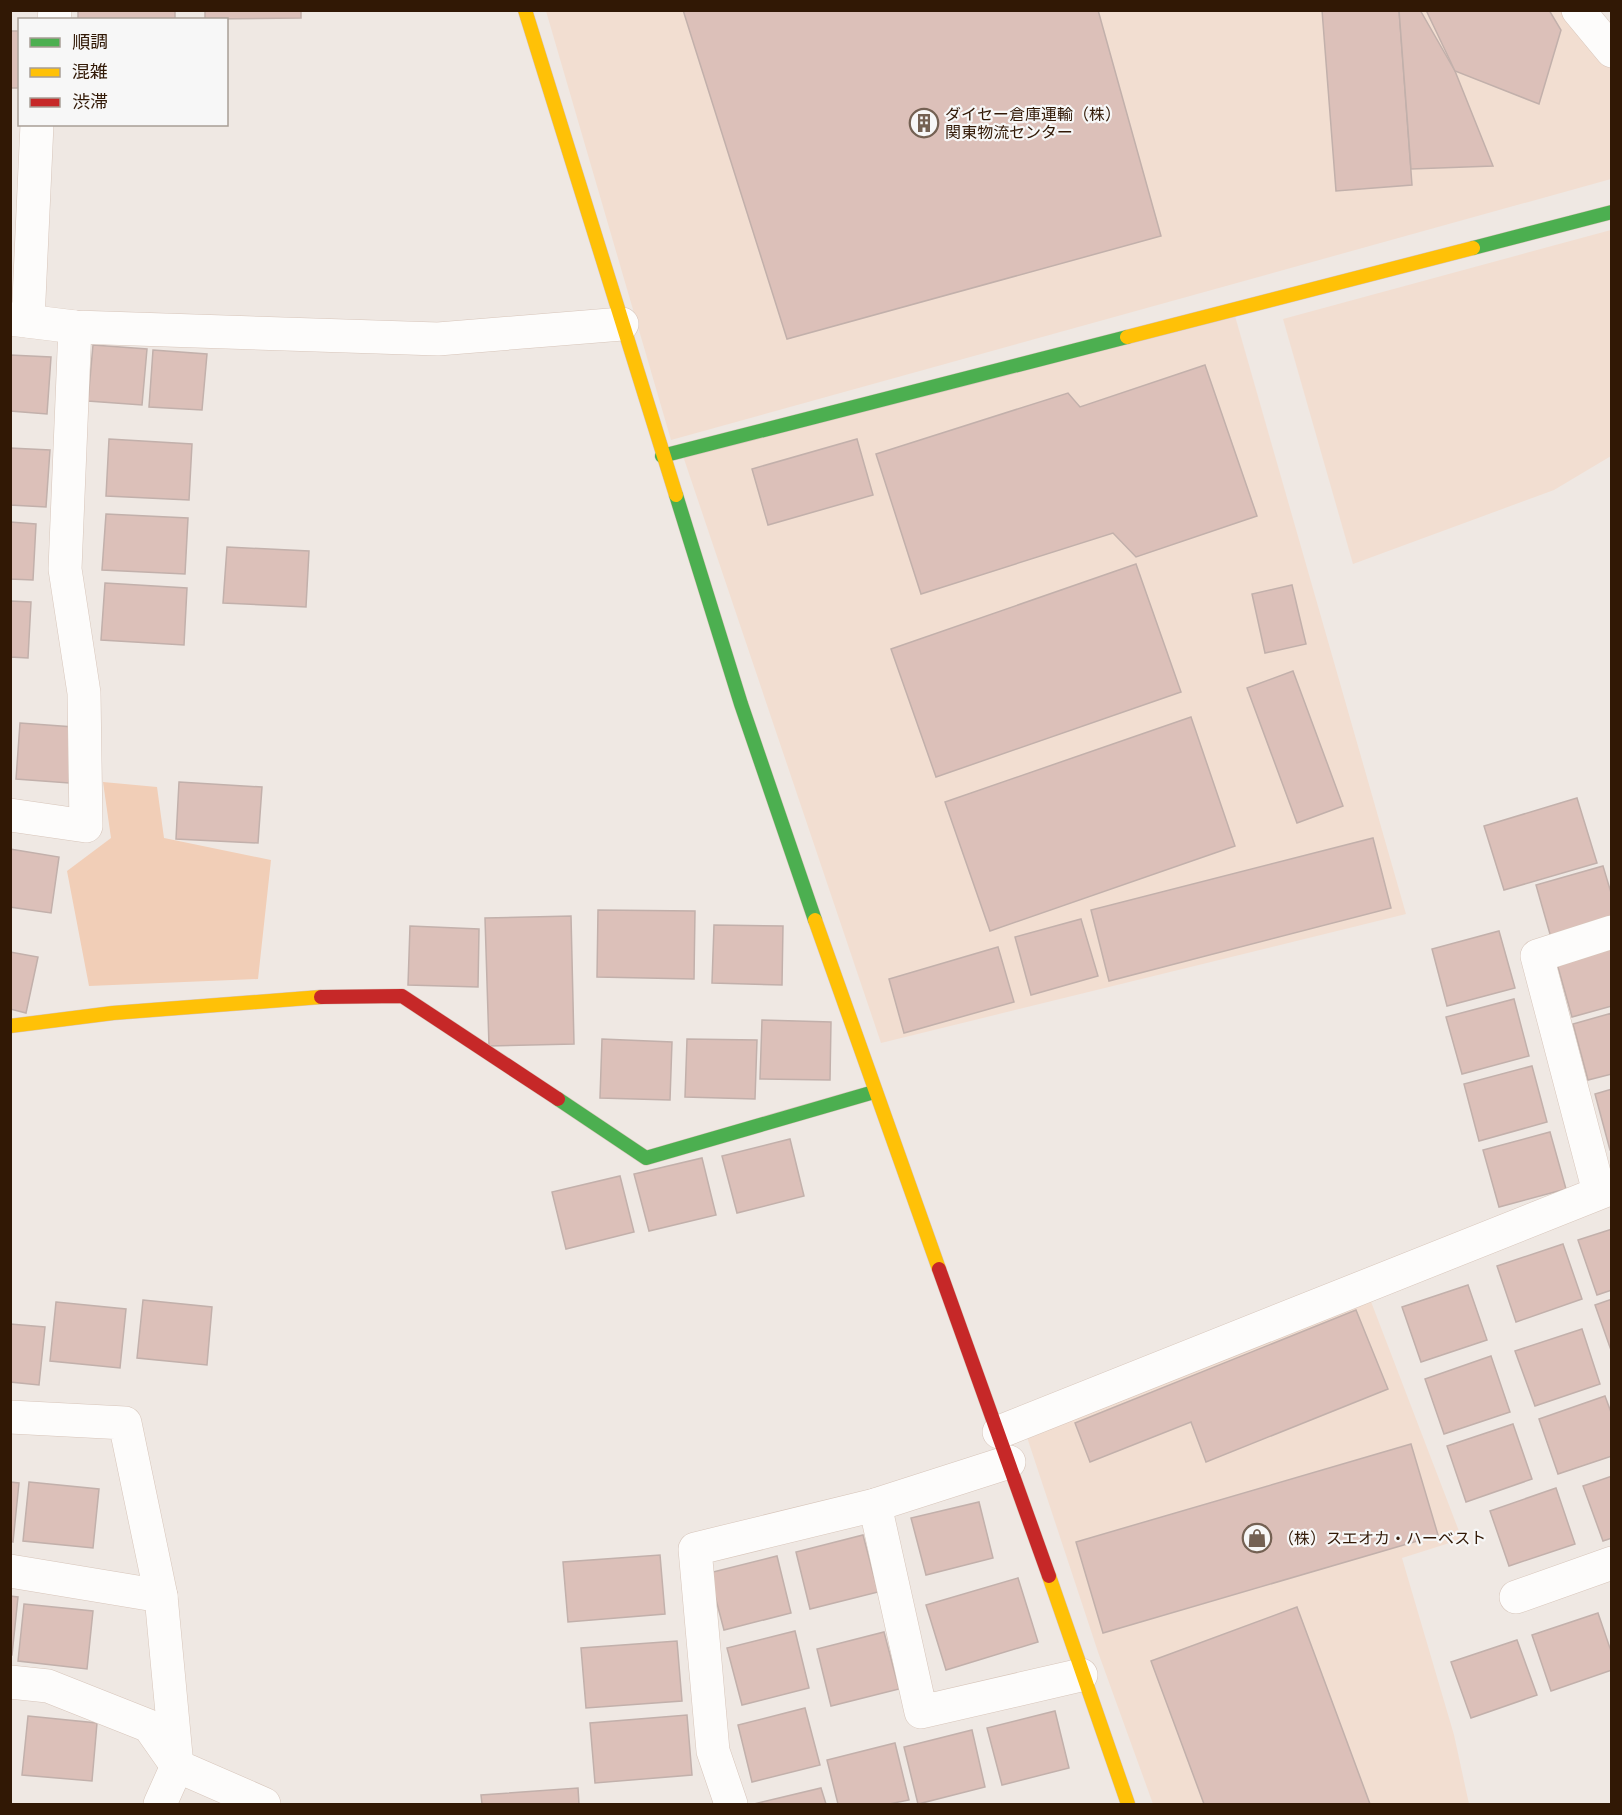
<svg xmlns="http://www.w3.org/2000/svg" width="1622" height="1815" font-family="'Sofia Sans Condensed','Noto Sans JP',sans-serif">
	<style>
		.built { fill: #f2ded1 }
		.green { fill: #f1ceb7 }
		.building { fill: #dcc0b9; stroke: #c2b0ab; stroke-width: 1.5 }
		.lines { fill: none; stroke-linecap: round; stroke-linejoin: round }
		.street-casing { stroke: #d7c5ba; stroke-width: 34 }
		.fast-casing { stroke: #d7c5ba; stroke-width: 15 }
		.slow-casing { stroke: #d7c5ba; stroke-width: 15 }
		.jam-casing { stroke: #d7c5ba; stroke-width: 15 }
		.street { stroke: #fdfcfb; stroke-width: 33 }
		.fast { stroke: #4caf50; stroke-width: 14 }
		.slow { stroke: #ffc107; stroke-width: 14 }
		.jam { stroke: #c62828; stroke-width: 14 }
		.labels { text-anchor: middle; stroke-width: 4.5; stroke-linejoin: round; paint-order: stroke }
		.poi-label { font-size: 16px; fill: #311805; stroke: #f7f7f7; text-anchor: start }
	</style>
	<rect width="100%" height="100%" fill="#efe8e3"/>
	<g class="built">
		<path d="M546,11H1578L1611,57V179L671,440Z"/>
		<path d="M1611,230V456L1554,490L1353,564L1283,319Z"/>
		<path d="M1233,309L1406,914L881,1043L681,450Z"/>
		<path d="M1370,1299L1462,1539L1402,1558L1454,1735L1469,1804H1153L1098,1652L1022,1422Z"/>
	</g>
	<path class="green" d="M103,782L157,787L164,838L271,860L258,979L89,986L67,871L111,838Z"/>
	<g class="building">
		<rect x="78" y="10" width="97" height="10"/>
		<path d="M205,10H301V18L205,19Z"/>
		<path d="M683,10H1098L1161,236L787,339Z"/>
		<path d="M1322,10H1399L1412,185L1336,191Z"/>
		<path d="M1399,10H1420L1455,71L1493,166L1411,169Z"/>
		<path d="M1426,10H1549L1561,30L1539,104L1455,71Z"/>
		<rect x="10" y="31" width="10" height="57"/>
		<path d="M93,345L147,349L142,405L88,401Z"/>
		<path d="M153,350L207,354L202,410L149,407Z"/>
		<path d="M10,355L51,357L47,414L10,411Z"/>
		<path d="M1205,365L1257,516L1136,557L1113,533L921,594L876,454L1068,393L1080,407Z"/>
		<path d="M109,439L192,444L189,500L106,496Z"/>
		<path d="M857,439L873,495L768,525L752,469Z"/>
		<path d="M10,448L50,450L46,507L10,505Z"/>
		<path d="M106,514L188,518L185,574L102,570Z"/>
		<path d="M10,522L36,524L33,580L10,579Z"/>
		<path d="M227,547L309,551L306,607L223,603Z"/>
		<path d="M1136,564L1181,692L936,777L891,649Z"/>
		<path d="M105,583L187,588L184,645L101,640Z"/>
		<path d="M1292,585L1306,644L1265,653L1252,594Z"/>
		<path d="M10,601L31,602L28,658L10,657Z"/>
		<path d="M1293,671L1343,806L1297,823L1247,688Z"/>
		<path d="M1191,717L1235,846L990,931L945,802Z"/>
		<path d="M20,723L74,727L69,783L16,779Z"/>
		<path d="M179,782L262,787L258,843L176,839Z"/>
		<path d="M1577,798L1597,863L1504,890L1484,826Z"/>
		<path d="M1373,838L1391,908L1109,981L1091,910Z"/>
		<path d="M10,849L59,857L51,913L10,907Z"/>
		<path d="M1603,866L1612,896V925L1552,941L1536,885Z"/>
		<path d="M598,910L695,911L694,979L597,977Z"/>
		<path d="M571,916L574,1044L489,1046L485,918Z"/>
		<path d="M1081,919L1098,976L1031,995L1015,937Z"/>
		<path d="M714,925L783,926L782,985L712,983Z"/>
		<path d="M410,926L479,929L478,987L408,985Z"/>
		<path d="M1499,931L1515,988L1447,1006L1432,949Z"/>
		<path d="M1612,946V1006L1572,1017L1556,960Z"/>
		<path d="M998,947L1014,1002L904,1033L889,979Z"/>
		<path d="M10,952L38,957L26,1013L10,1009Z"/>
		<path d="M1514,999L1529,1056L1462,1074L1446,1017Z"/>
		<path d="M1612,1013V1074L1588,1080L1573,1024Z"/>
		<path d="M762,1020L831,1022L830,1080L760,1079Z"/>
		<path d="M602,1039L672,1042L670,1100L600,1098Z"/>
		<path d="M687,1039L757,1040L755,1099L685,1097Z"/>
		<path d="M1532,1066L1547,1122L1479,1141L1464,1084Z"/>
		<path d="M1612,1089V1150H1610L1595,1094Z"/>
		<path d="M1550,1132L1566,1189L1499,1207L1483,1150Z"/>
		<path d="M790,1139L804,1196L737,1213L722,1156Z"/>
		<path d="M702,1158L716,1215L649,1231L634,1174Z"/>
		<path d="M620,1176L634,1232L566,1249L552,1192Z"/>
		<path d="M1612,1229V1290L1597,1295L1578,1240Z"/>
		<path d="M1563,1244L1582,1299L1516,1322L1497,1266Z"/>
		<path d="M1468,1285L1487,1340L1421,1362L1402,1307Z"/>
		<path d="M1612,1299V1353L1595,1305Z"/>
		<path d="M143,1300L212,1307L207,1365L137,1358Z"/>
		<path d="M56,1302L126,1309L120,1368L50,1361Z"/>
		<path d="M1356,1310L1388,1389L1206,1462L1191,1422L1090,1462L1075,1423Z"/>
		<path d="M10,1324L45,1327L39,1385L10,1382Z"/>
		<path d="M1582,1329L1600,1384L1535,1406L1515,1351Z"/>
		<path d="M1491,1356L1510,1412L1444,1434L1425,1379Z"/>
		<path d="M1605,1396L1612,1415V1456L1558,1474L1539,1419Z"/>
		<path d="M1513,1424L1532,1479L1466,1502L1447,1446Z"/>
		<path d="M1411,1444L1438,1535L1103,1633L1076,1542Z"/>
		<path d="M1612,1476V1538L1603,1541L1583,1486Z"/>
		<path d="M10,1482L19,1483L13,1542L10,1541Z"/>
		<path d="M29,1482L99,1489L93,1548L23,1541Z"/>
		<path d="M1556,1488L1575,1544L1509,1566L1490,1511Z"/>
		<path d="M979,1502L993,1558L926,1575L911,1518Z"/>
		<path d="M863,1535L878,1592L810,1609L796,1552Z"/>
		<path d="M660,1555L665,1614L568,1622L563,1562Z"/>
		<path d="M777,1556L791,1613L724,1630L709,1573Z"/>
		<path d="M1018,1578L1038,1642L946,1670L926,1605Z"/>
		<path d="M10,1596L18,1597L12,1655H10Z"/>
		<path d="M24,1604L93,1611L87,1669L18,1661Z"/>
		<path d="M1297,1607L1370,1804H1204L1151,1661Z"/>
		<path d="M1598,1613L1612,1654V1670L1551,1691L1532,1635Z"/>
		<path d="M795,1631L809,1688L742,1705L727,1648Z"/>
		<path d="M884,1632L899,1689L831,1706L817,1649Z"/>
		<path d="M1517,1640L1537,1695L1471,1718L1451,1662Z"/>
		<path d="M677,1641L682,1701L586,1708L581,1648Z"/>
		<path d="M805,1708L820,1765L752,1782L738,1725Z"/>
		<path d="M1055,1711L1069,1768L1002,1785L987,1728Z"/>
		<path d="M687,1715L692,1775L595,1783L590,1723Z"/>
		<path d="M28,1716L97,1723L92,1781L22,1775Z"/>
		<path d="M972,1730L985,1787L918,1804L904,1747Z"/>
		<path d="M895,1743L909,1800L889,1804H838L827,1760Z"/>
		<path d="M578,1788L579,1804H482L481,1795Z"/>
		<path d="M821,1788L826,1804H754Z"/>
	</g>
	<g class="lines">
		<g class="street-casing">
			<g id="street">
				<path d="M1578,10L1612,51"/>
				<path d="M54,20L55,10"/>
				<path d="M10,319L75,327L438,339L622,324"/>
				<path d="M28,321L37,124"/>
				<path d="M10,815L86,826L84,693L65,569L75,327"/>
				<path d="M1599,1192L1537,956L1612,932"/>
				<path d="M10,1417L125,1423L161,1596L177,1766L160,1804"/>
				<path d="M999,1432L1612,1188"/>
				<path d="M875,1505L921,1712L1081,1675"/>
				<path d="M10,1571L161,1596"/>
				<path d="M1516,1597L1612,1563"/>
				<path d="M10,1682L48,1686L149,1726L177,1766L264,1804"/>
				<path d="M731,1804L713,1751L695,1549L875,1505L1009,1462"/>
			</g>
		</g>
		<g class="fast-casing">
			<g id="fast">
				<path d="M1473,248L1612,212"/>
				<path d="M662,456L1127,337"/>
				<path d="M676,495L741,704L815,920"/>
				<path d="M558,1099L646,1158L874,1092"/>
			</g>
		</g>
		<g class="slow-casing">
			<g id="slow">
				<path d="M525,10L676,495"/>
				<path d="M1127,337L1473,248"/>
				<path d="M815,920L939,1269"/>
				<path d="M10,1026L113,1013L321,997"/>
				<path d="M1049,1576L1128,1804"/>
			</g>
		</g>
		<g class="jam-casing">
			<g id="jam">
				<path d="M321,997L402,996L558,1099"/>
				<path d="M939,1269L1049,1576"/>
			</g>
		</g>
		<use href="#street" class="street"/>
		<use href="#fast" class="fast"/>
		<use href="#slow" class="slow"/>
		<use href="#jam" class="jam"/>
	</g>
	<defs>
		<g id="building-ring" transform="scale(1.5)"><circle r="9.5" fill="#f7f7f7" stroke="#746153" stroke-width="1.5"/><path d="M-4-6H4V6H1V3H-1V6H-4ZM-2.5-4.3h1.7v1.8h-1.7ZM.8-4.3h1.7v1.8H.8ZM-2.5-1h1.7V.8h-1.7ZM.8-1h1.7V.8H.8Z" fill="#746153"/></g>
		<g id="shop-ring" transform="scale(1.5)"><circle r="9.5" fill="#f7f7f7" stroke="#746153" stroke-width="1.5"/><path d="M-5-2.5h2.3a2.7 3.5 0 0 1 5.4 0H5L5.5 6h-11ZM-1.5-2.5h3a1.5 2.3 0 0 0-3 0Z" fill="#746153"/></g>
	</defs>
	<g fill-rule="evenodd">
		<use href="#building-ring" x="924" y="123"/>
		<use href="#shop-ring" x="1257" y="1538"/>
	</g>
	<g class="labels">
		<g class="poi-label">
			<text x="945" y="120">ダイセー倉庫運輸（株）<tspan x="945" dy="18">関東物流センター</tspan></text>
			<text x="1278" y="1544">（株）スエオカ・ハーベスト</text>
		</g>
	</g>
	<rect width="1622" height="1815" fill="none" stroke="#311805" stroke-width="24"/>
	<rect x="18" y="18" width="210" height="108" fill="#f7f7f7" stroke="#a89e96" stroke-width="1.5"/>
	<rect x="30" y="38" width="30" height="9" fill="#4caf50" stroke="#a89e96" stroke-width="1.5"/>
	<text x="72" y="48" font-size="18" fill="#311805">順調</text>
	<rect x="30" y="68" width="30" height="9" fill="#ffc107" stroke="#a89e96" stroke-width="1.5"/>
	<text x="72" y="78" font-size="18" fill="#311805">混雑</text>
	<rect x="30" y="98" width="30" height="9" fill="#c62828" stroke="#a89e96" stroke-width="1.5"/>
	<text x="72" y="108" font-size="18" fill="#311805">渋滞</text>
</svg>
